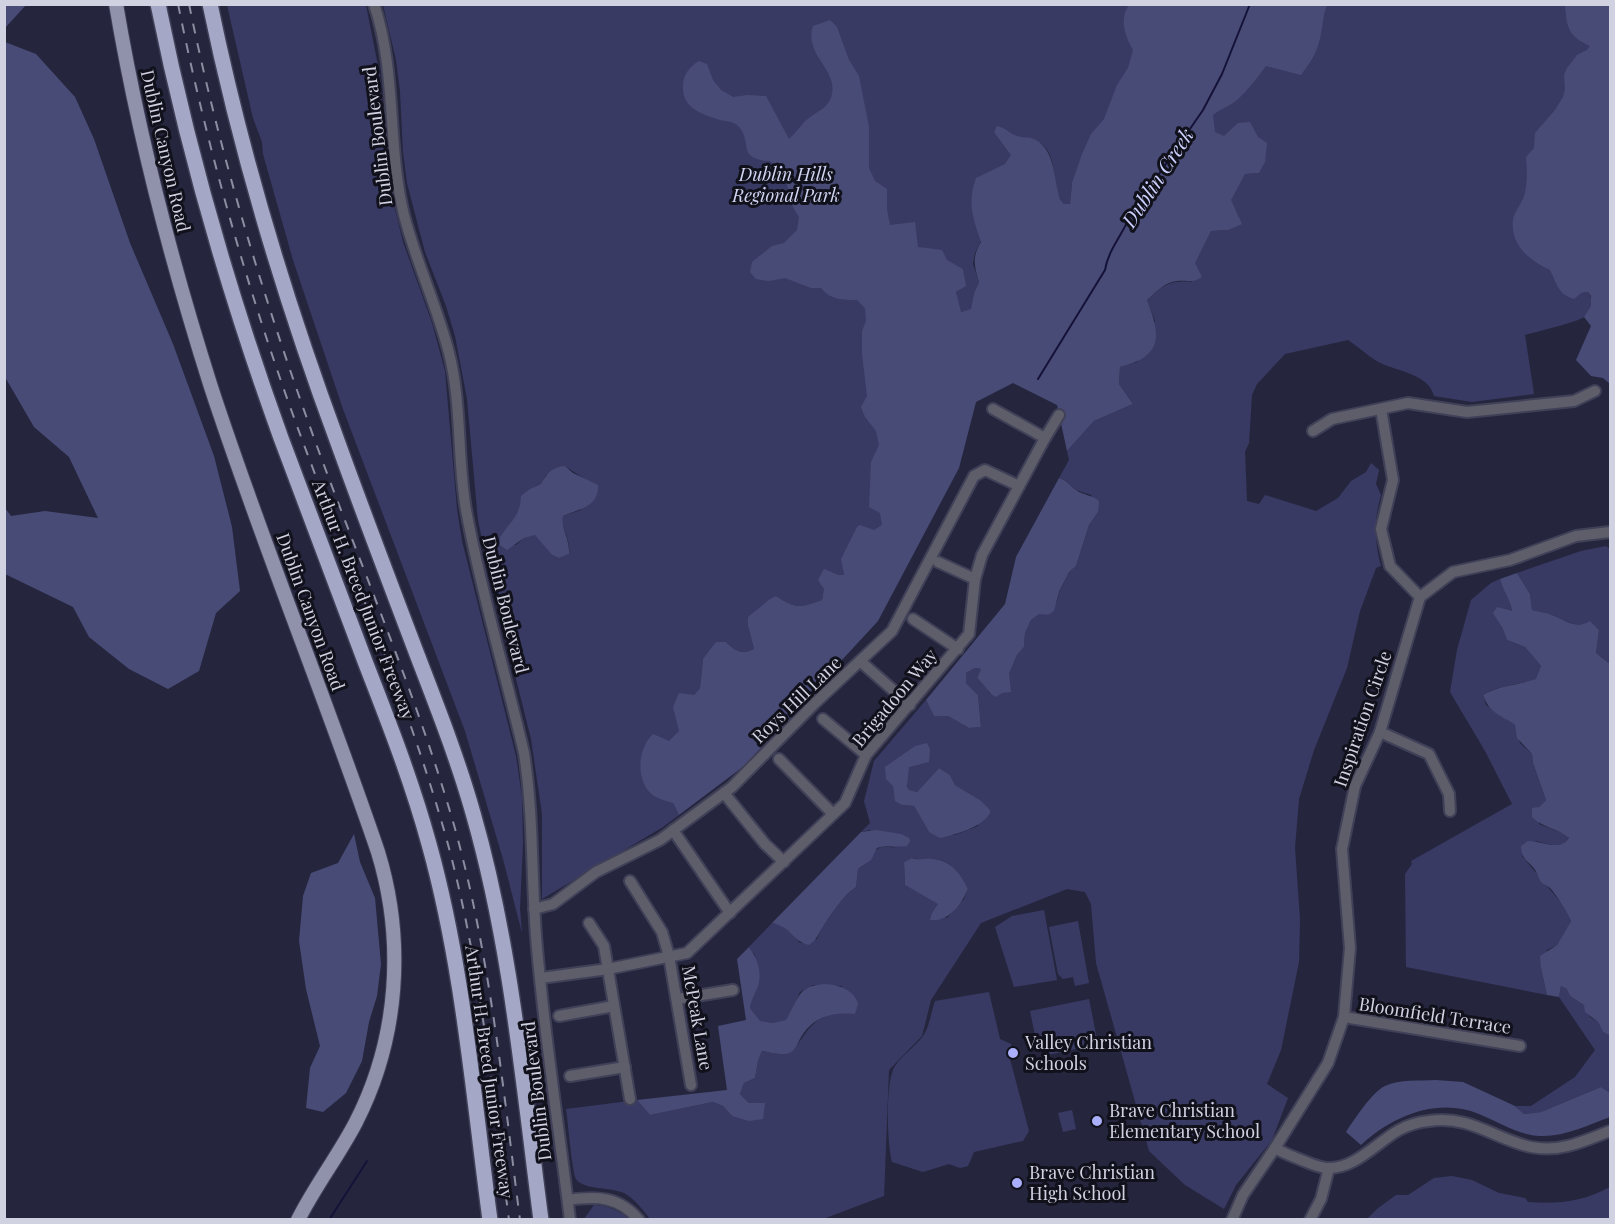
<svg xmlns="http://www.w3.org/2000/svg" width="1615" height="1224" font-family="'Playfair Display',serif">
	<style>
		.green { fill: #393a64; fill-rule: evenodd }
		.forest { fill: #494b77 }
		.lines { fill: none; stroke-linecap: round; stroke-linejoin: round }
		.stream { stroke: #151239; stroke-width: 2 }
		.minor-casing { stroke: #404158; stroke-width: 14 }
		.major-casing { stroke: #404158; stroke-width: 16 }
		.highway-casing { stroke: #404158; stroke-width: 18 }
		.minor { stroke: #5d5e6a; stroke-width: 10 }
		.major { stroke: #9092ab; stroke-width: 14 }
		.highway { stroke: #a4a7c5; stroke-width: 15 }
		.rail { stroke: #8c8da0; stroke-width: 2; stroke-dasharray: 10 10; stroke-linecap: butt }
		.poi-dot { fill: #abaffb; stroke: #10111b; stroke-width: 2 }
		.labels { text-anchor: middle; stroke-width: 6; stroke-linejoin: round; paint-order: stroke }
		.street-label { font-size: 18px; fill: #d0d1e1; stroke: #10111b }
		.park-label { font-size: 18px; font-style: italic; fill: #d2d5f2; stroke: #10111b }
		.poi-label { font-size: 18px; fill: #d0d1e1; stroke: #10111b; text-anchor: start }
		.water-label { font-size: 20px; font-style: italic; fill: #ccd0fd; stroke: #10111b }
	</style>
	<rect width="100%" height="100%" fill="#25263e"/>
	<g class="green">
		<path d="M227,5H366L380,76L383,132L388,178L394,205L403,242L432,323L445,371L457,509L462,541L516,756L522,797L523,844L520,908L522,933L503,859L465,731L343,409L293,260L263,154L262,142L253,118Z"/>
		<path d="M383,5H1610L1581,293L1588,292C1594,299 1592,311 1584,317C1578,322 1535,332 1525,335L1534,394L1472,402L1434,396C1428,372 1394,372 1375,360C1366,354 1357,346 1348,340L1285,354L1257,384L1252,395L1249,443L1245,452L1247,501L1259,504L1265,495L1316,511L1338,498L1351,481L1366,472L1371,463L1379,470L1376,484L1381,495C1374,519 1374,541 1381,566L1376,568L1360,611L1347,668L1314,750L1299,799L1295,848L1300,920L1299,962L1281,1050L1267,1084L1288,1098L1272,1140L1236,1185L1224,1209L1185,1185L1149,1151L1096,963L1091,904L1085,892L1067,889L981,923L931,1000L922,1036L889,1070L884,1196L823,1219H650C643,1210 635,1199 624,1193C611,1187 583,1190 576,1179C572,1172 568,1121 566,1109L637,1100L650,1115L713,1102L723,1106L732,1116L749,1103L740,1094L744,1083L755,1078L758,1061L762,1051C769,1052 779,1055 786,1054C801,1051 807,1012 841,1013L842,986L813,985L800,992L787,1020L772,1023L760,1022L750,1008L751,1000L757,989L755,955L749,947L772,923L785,926L800,943L817,939C824,922 841,898 856,887L858,869C876,861 870,841 895,848L870,830L861,832L870,823L864,801L874,761L926,700L934,716H948L969,728L981,727L978,695L966,683V673L975,668L981,669L977,678L983,683L990,694L1009,674L1017,655L1024,647L1025,633L1031,620L1039,613L1048,615L1057,601L1059,593L1069,572L1076,566L1089,525L1098,512L1091,495L1076,490L1065,480L1059,478L1069,460L1067,451L1094,421L1133,404L1119,384L1120,367L1137,362L1155,321L1147,300C1164,285 1169,280 1192,282L1194,264L1211,231L1228,230L1239,217L1230,200L1245,174L1259,173L1072,183L1070,204H1064C1050,189 1059,162 1044,146C1041,143 1036,141 1032,139L975,253L973,264L979,282L974,293L971,310L960,312L956,292L965,286L963,269L955,265L895,562L843,569L844,575H839L828,571L822,600C799,608 796,609 776,596L748,626L754,649C742,655 735,651 726,642L703,659L700,688L694,695H689L673,803L679,815L663,827L542,899V814L531,739L486,558L478,520L467,399L455,336L446,306L425,252L407,183L403,152L400,91L396,60ZM565,466L589,482L581,510L563,516C561,529 571,539 569,554L559,558L552,555L535,534L524,538L516,545H500V537C504,530 512,525 516,518C525,502 521,492 541,484L546,475ZM915,746C911,758 903,778 909,791L917,792L939,768L950,775L955,785L980,800L978,826L955,835L929,832L914,806L902,805L896,801L893,786L906,753ZM912,858C919,860 925,859 932,859C950,859 961,874 968,889L964,899L947,918L932,913L939,904L905,885L904,862Z"/>
		<path d="M1606,546L1610,549V664L1596,653L1599,630L1590,622C1575,629 1566,620 1552,615C1546,612 1538,612 1532,610L1530,594L1517,573L1581,551Z"/>
		<path d="M1500,579C1504,590 1510,600 1512,611L1502,627L1507,640L1525,647L1541,666L1537,679C1519,685 1498,685 1483,695L1486,705L1515,725L1520,743L1532,754L1533,763L1546,800L1539,807V824L1562,833L1569,838C1561,850 1548,844 1536,841L1522,856L1569,912L1571,921L1557,945L1547,950L1541,968L1547,995L1406,967L1405,874L1412,864L1411,861L1512,804L1485,751L1450,692L1457,650L1471,600L1491,583Z"/>
		<path d="M1044,910L1057,980L1014,987L995,927L1012,916Z"/>
		<path d="M1078,921L1089,983L1075,986L1073,977L1063,979L1058,974L1049,927Z"/>
		<path d="M1561,986L1568,989L1570,996L1584,1005L1590,1017L1598,1022L1603,1032L1610,1036V1093L1601,1087L1541,1112L1524,1114L1515,1106H1531L1575,1077L1595,1050L1559,997Z"/>
		<path d="M989,992L1000,1039L1011,1044L1013,1051L1010,1059L1029,1131L1023,1141L974,1152L968,1166L960,1168L949,1164L923,1172L892,1162C887,1144 885,1081 895,1066C902,1055 915,1047 923,1036C930,1026 931,1012 935,1001Z"/>
		<path d="M1089,999L1098,1044L1048,1055L1046,1043L1037,1045L1030,1011Z"/>
		<path d="M1072,1110L1076,1129L1063,1132L1058,1113Z"/>
		<path d="M1452,1176L1472,1180L1499,1193L1525,1198L1528,1202C1560,1204 1582,1202 1610,1187V1219H1367L1377,1209L1396,1195H1408L1434,1178Z"/>
		<path d="M594,1205C609,1206 618,1210 629,1219H584Z"/>
	</g>
	<g class="forest">
		<path d="M5,4L26,5L5,28L4,5Z"/>
		<path d="M1129,5H1327C1322,17 1323,29 1319,42C1316,55 1309,64 1301,75L1266,66C1257,78 1248,90 1237,100C1230,106 1220,109 1213,115L1215,132L1224,136L1238,123L1250,122L1258,137L1267,143L1265,162L1259,173L1245,174L1231,200L1242,224L1228,230L1211,231L1195,263L1202,277C1190,284 1189,280 1177,281C1165,282 1156,292 1147,300C1161,336 1163,356 1120,367L1119,384L1133,404L1094,421L1067,451L1057,405L1013,383L976,402L959,468L878,621L744,766L679,815L673,803C667,801 659,799 654,796C635,782 637,749 653,734L669,741L679,731L673,707L679,693L694,695L700,688L703,659L716,642H726C735,651 742,655 754,649L748,626V617L770,599L776,596C796,609 799,608 822,600L824,589L818,580L824,569L839,575H844L841,559L857,527L860,525L874,530L882,525L880,513L869,507L871,462L879,445L876,431L865,417L861,407L867,396L862,354V331L866,321L865,308L857,300C842,300 831,300 821,288H811L785,278L769,281L756,279L750,272L752,262L772,246L784,243L797,230L799,217C789,202 792,201 787,185C784,176 777,168 770,161C736,159 753,143 739,127C733,120 725,122 717,119C701,114 682,107 683,87C683,75 689,67 699,61L707,64L713,80L721,90L733,97L748,95L766,96L789,139C796,133 802,123 809,118C817,111 825,110 830,100C843,71 803,57 813,26L830,20L837,27L849,60L859,76L869,127V168L875,181L887,189V210L890,225L915,222L918,247L942,250L947,260L963,269L966,286L956,292L961,312L971,309L974,293L979,282C974,265 972,257 981,242C973,218 967,204 976,178L1005,164L1011,155L994,132L997,126C1008,129 1010,134 1017,136C1022,138 1027,137 1031,138C1056,146 1053,179 1060,199L1064,204H1070L1072,183L1082,154L1091,134L1104,119L1117,85L1128,68L1133,50C1125,36 1119,19 1129,5Z"/>
		<path d="M1565,5H1610V383H1609L1603,378L1591,376L1576,360L1591,326L1584,317L1591,306V296L1588,292L1581,293L1574,299C1557,294 1557,283 1550,270C1530,261 1510,245 1513,220C1514,212 1520,206 1523,199C1528,186 1527,170 1526,157L1534,148L1535,133L1555,110L1563,97L1565,89L1564,75L1567,68L1577,55L1587,50L1590,46C1568,36 1567,28 1565,5Z"/>
		<path d="M5,42L36,54L75,97L94,139L130,243L173,344L214,456L232,527L240,591L216,613L199,671L168,689L129,669L89,637L73,607L5,574V508L11,516L45,511L98,518L69,457L34,427L5,377Z"/>
		<path d="M565,466L573,473L598,485C599,508 578,509 563,516C561,529 570,540 569,554L559,558L552,555L535,535L524,538L507,550L500,545V537C510,521 520,518 521,496L530,489L541,484C547,473 552,467 565,466Z"/>
		<path d="M1059,478C1067,480 1069,485 1076,490C1083,495 1092,495 1099,501L1098,512L1089,525L1076,566L1069,572L1059,592L1054,611L1048,615L1039,614L1031,620L1025,633L1024,647L1017,655L1009,674L1011,692L1002,693L996,697C987,693 985,684 977,678L981,669L975,668L966,673V683L978,695L981,727L969,728L948,716H934L926,700L1005,604L1016,557Z"/>
		<path d="M1517,573L1530,594L1532,610C1539,612 1546,612 1552,615C1566,620 1575,630 1590,621L1599,630L1596,653L1610,664V1036L1603,1032L1598,1022L1585,1012L1584,1005L1570,996L1567,989L1561,986L1559,997L1547,995L1541,968L1540,956L1557,945L1571,921C1569,914 1555,893 1550,888C1548,886 1545,885 1542,883C1538,878 1537,871 1532,866C1525,859 1522,858 1521,846L1528,841C1542,841 1560,852 1569,838C1557,828 1543,828 1532,817V808L1539,807L1546,800L1533,763L1532,754L1517,738L1515,725C1501,715 1489,713 1483,695C1499,685 1519,685 1536,679L1541,666L1525,647L1507,640L1502,627L1493,613L1497,607L1512,611C1511,602 1503,590 1500,579Z"/>
		<path d="M927,743L930,749L929,762L909,767L907,786L909,790L917,792L939,768L950,775L955,785L980,800L990,810V813C981,828 957,834 940,838L929,832L914,806L902,805L895,801L893,786L886,779L885,767L915,746Z"/>
		<path d="M876,830L901,834L909,838L910,841L907,846C896,848 887,844 877,848L871,860L858,869L856,887C842,897 830,915 821,930C817,937 816,940 809,945C790,940 794,928 772,923L861,832Z"/>
		<path d="M354,834L360,862L375,898L381,964L377,996L369,1022L362,1061L346,1093L323,1112L306,1108L310,1068L320,1046L306,989L299,941L303,896L311,873L338,863Z"/>
		<path d="M912,858C919,861 925,858 932,859C951,860 961,874 968,889C961,905 949,922 930,920L932,913L938,904L905,885L904,862Z"/>
		<path d="M749,947C758,959 763,974 757,989C754,996 751,1000 750,1008L760,1021L772,1023L786,1020C791,1012 797,996 803,991C817,979 853,983 858,1004L855,1014C832,1012 814,1016 801,1037C797,1044 795,1053 786,1054C778,1055 769,1052 762,1051L758,1061L755,1078L744,1083L740,1094L749,1103H765L763,1119L749,1121L732,1116L723,1106L713,1102L650,1115L637,1100L727,1090L718,1026L746,1020L737,959Z"/>
		<path d="M1436,1080L1463,1082L1515,1106L1524,1114L1541,1112L1601,1087L1610,1093V1117C1588,1125 1564,1137 1540,1136C1519,1135 1498,1122 1479,1114C1438,1097 1392,1116 1361,1145L1346,1132C1354,1120 1372,1092 1385,1086C1400,1079 1420,1081 1436,1080Z"/>
	</g>
	<g class="lines">
		<g class="stream">
			<path d="M1038,379L1105,270C1108,250 1123,234 1130,216L1203,110L1222,74L1250,4"/>
			<path d="M329,1220L367,1161"/>
		</g>
		<g class="minor-casing">
			<g id="minor">
				<path d="M374,4C397,72 387,146 404,215C416,262 437,306 449,353C462,404 457,458 466,510C481,592 505,672 524,753C534,817 531,883 537,948C545,1039 559,1129 570,1220"/>
				<path d="M993,409L1045,438"/>
				<path d="M1381,409L1393,480L1381,529L1390,566L1420,597"/>
				<path d="M1313,431L1332,419L1408,403L1467,412L1574,401L1595,391"/>
				<path d="M1610,532L1576,536L1510,560L1453,572L1420,597L1380,732L1355,786L1342,849L1350,948L1344,1017L1328,1063L1275,1148C1285,1154 1294,1157 1304,1161C1311,1164 1319,1167 1326,1168C1354,1170 1376,1143 1399,1130C1408,1125 1419,1122 1429,1121C1471,1115 1494,1139 1531,1147C1560,1153 1584,1141 1610,1131"/>
				<path d="M938,562L975,579"/>
				<path d="M913,619L958,649"/>
				<path d="M860,661L910,705"/>
				<path d="M823,719L866,755"/>
				<path d="M1380,732L1429,754L1449,794L1450,811"/>
				<path d="M779,759L833,814"/>
				<path d="M724,793L765,844L784,862"/>
				<path d="M673,830L730,913"/>
				<path d="M630,881L662,932L669,956L691,1085"/>
				<path d="M534,909L553,904L596,872L660,840L732,787L815,703L892,631L974,476L985,470L1019,486"/>
				<path d="M589,923L604,946L630,1099"/>
				<path d="M541,978L608,969L687,953L845,803L866,755L969,634L975,579L982,555L1045,438L1059,415"/>
				<path d="M677,999L733,990"/>
				<path d="M559,1016L614,1006"/>
				<path d="M1344,1017L1520,1046"/>
				<path d="M570,1076L625,1067"/>
				<path d="M568,1200C596,1196 619,1196 639,1220"/>
				<path d="M1232,1220L1243,1195L1275,1148"/>
				<path d="M1310,1220L1321,1199L1329,1168"/>
			</g>
		</g>
		<g class="major-casing">
			<path id="major" d="M116,4C138,134 171,261 211,387C262,543 325,696 378,852C405,940 399,1038 356,1122C339,1155 315,1186 298,1220"/>
		</g>
		<g class="highway-casing">
			<g id="highway">
				<path d="M158,4C188,152 230,297 281,438C309,513 338,588 366,664C389,723 412,782 429,844C463,966 473,1094 490,1220"/>
				<path d="M210,4C241,154 285,300 338,443C364,515 391,586 418,657C438,709 458,760 473,813C511,945 523,1083 541,1220"/>
			</g>
		</g>
		<use href="#minor" class="minor"/>
		<use href="#major" class="major"/>
		<use href="#highway" class="highway"/>
		<g class="rail">
			<path d="M178,4C207,147 247,289 297,426C344,554 400,682 439,813C479,945 491,1083 509,1220"/>
			<path d="M189,4C220,156 265,304 318,449C364,574 417,697 454,825C490,954 503,1088 520,1220"/>
		</g>
	</g>
	<g class="poi-dot">
		<circle cx="1013" cy="1053" r="6"/>
		<circle cx="1097" cy="1121" r="6"/>
		<circle cx="1017" cy="1183" r="6"/>
	</g>
	<g class="labels">
		<g class="street-label">
			<text transform="translate(378 136) rotate(-97)" y="6">Dublin Boulevard</text>
			<text transform="translate(165 151) rotate(77)" y="6">Dublin Canyon Road</text>
			<text transform="translate(363 600) rotate(69)" y="6">Arthur H. Breed Junior Freeway</text>
			<text transform="translate(505 605) rotate(76)" y="6">Dublin Boulevard</text>
			<text transform="translate(310 612) rotate(70)" y="6">Dublin Canyon Road</text>
			<text transform="translate(895 698) rotate(-50)" y="6">Brigadoon Way</text>
			<text transform="translate(797 700) rotate(-44)" y="6">Roys Hill Lane</text>
			<text transform="translate(1363 719) rotate(-71)" y="6">Inspiration Circle</text>
			<text transform="translate(1435 1016) rotate(9)" y="6">Bloomfield Terrace</text>
			<text transform="translate(697 1018) rotate(80)" y="6">McPeak Lane</text>
			<text transform="translate(489 1072) rotate(82)" y="6">Arthur H. Breed Junior Freeway</text>
			<text transform="translate(537 1091) rotate(-97)" y="6">Dublin Boulevard</text>
		</g>
		<g class="park-label">
			<text x="786" y="181">Dublin Hills<tspan x="786" dy="21">Regional Park</tspan></text>
		</g>
		<g class="poi-label">
			<text x="1025" y="1049">Valley Christian<tspan x="1025" dy="21">Schools</tspan></text>
			<text x="1109" y="1117">Brave Christian<tspan x="1109" dy="21">Elementary School</tspan></text>
			<text x="1029" y="1179">Brave Christian<tspan x="1029" dy="21">High School</tspan></text>
		</g>
		<g class="water-label">
			<text transform="translate(1158 178) rotate(-57)" y="7">Dublin Creek</text>
		</g>
	</g>
	<rect width="1615" height="1224" fill="none" stroke="#d0d1e1" stroke-width="12"/>
</svg>
